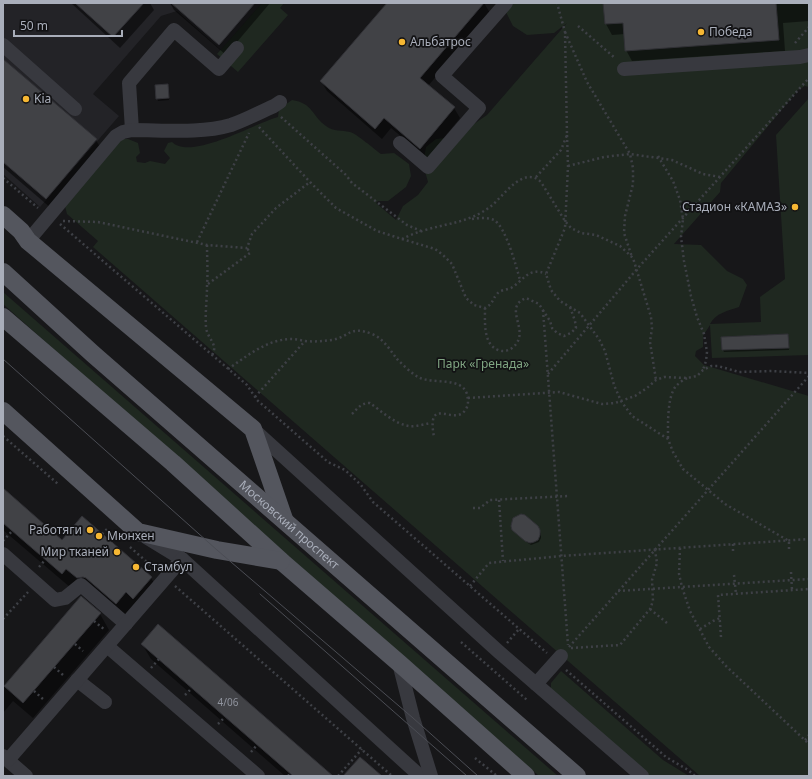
<svg xmlns="http://www.w3.org/2000/svg" width="812" height="779" font-family="'Noto Sans',sans-serif">
	<style>
		.built { fill: #232327 }
		.green { fill: #1f2820 }
		.shadow { fill: #0007 }
		.building { fill: #414246; stroke: #313136 }
		.lines { fill: none; stroke-linecap: round; stroke-linejoin: round }
		.path { stroke: #3e4046; stroke-width: 2.5; stroke-dasharray: 2 3; stroke-linecap: butt }
		.minor { stroke: #38393f; stroke-width: 14 }
		.major { stroke: #54565e; stroke-width: 18 }
		.tram { stroke: #4b4d54; stroke-width: 1 }
		.poi-dot { fill: #f6b733; stroke: #121214; stroke-width: 1.5 }
		.labels { text-anchor: middle; stroke-width: 3.5; stroke-linejoin: round; paint-order: stroke }
		.number-label { font-size: 10px; fill: #8f939d }
		.poi-label { font-size: 12px; fill: #a9aeba; stroke: #121214; text-anchor: start }
		.park-label { font-size: 12px; fill: #80a583; stroke: #121214 }
		.street-label { font-size: 12px; fill: #a9aeba; stroke: #121214 }
	</style>
	<rect width="100%" height="100%" fill="#171719"/>
	<path class="built" d="M3,3H262L221,50L177,11L161,16L93,94L119,116L40,207L3,174Z"/>
	<g class="green">
		<path d="M262,3H284L280,8L288,15L238,72L217,54Z"/>
		<path d="M508,3H809V87L805,86L798,90L721,183L720,192L674,244L701,245L727,271L743,279L747,285L739,307C727,311 716,313 710,324L761,322L760,297L785,279L776,135L809,98V355L712,358L710,325L703,336V347L696,351L695,356L704,365L809,396V776H700L93,247L98,241L67,214L65,206L121,139H128L138,143L140,153L136,157L137,162L145,163L150,161L165,164L170,158L164,151L168,143L172,142C191,161 255,123 278,117L279,109L292,100C313,103 312,116 326,126C334,132 342,130 350,132C357,134 374,149 381,154L394,153L409,164L411,176L406,187L388,201H378L376,203L396,220L403,206L418,195L428,182L423,164L426,147L436,139L455,137L487,115L567,23L554,33L527,35L513,26L505,10Z"/>
		<path d="M3,292L558,776H539L141,427L3,304Z"/>
		<path d="M561,671L663,760L689,776H647L551,692V683Z"/>
	</g>
	<g class="shadow">
		<path d="M71,3H150L154,10L120,48Z"/>
		<path d="M170,3H270L226,55L174,10Z"/>
		<path d="M388,3H484L490,13L428,86L454,108L460,118L427,158L391,128L382,139L327,91L321,81Z"/>
		<path d="M604,3H809V21L783,23L785,51L632,61L626,50L625,34L612,35L606,24Z"/>
		<path d="M3,60L96,140L102,151L52,209L3,167Z"/>
		<path d="M167,85L169,100L158,101L157,98Z"/>
		<path d="M788,335L789,350L724,352L723,350L722,338Z"/>
		<path d="M3,489L62,541L82,518L151,578L160,593L124,618L71,588L3,530Z"/>
		<path d="M537,527L541,534V538L539,542L531,545L528,543L513,530Z"/>
		<path d="M81,598L100,614L109,630L33,718L13,701L3,713V686L4,687Z"/>
		<path d="M142,644L332,776H285L151,659Z"/>
	</g>
	<g class="building">
		<path d="M75,3H144L113,37Z"/>
		<path d="M171,3H255L219,45Z"/>
		<path d="M387,3H484L420,78L455,107L420,149L384,118L375,129L320,81Z"/>
		<path d="M603,3H776L779,40L625,51L623,23L605,24Z"/>
		<path d="M3,59L97,139L46,199L3,162Z"/>
		<path d="M168,84L169,98L156,99L155,85Z"/>
		<path d="M788,334L789,348L722,350L721,337Z"/>
		<path d="M3,488L62,540L82,516L152,577L133,599L126,592L116,604L86,578L83,577L77,578L66,569L62,574L3,523Z"/>
		<path d="M521,514L525,515L538,526L540,530V535L538,540L534,542L530,543L525,541L512,530L511,526L513,518Z"/>
		<path d="M81,596L101,613L23,703L4,686Z"/>
		<path d="M158,624L333,776H293L141,644Z"/>
		<path d="M360,757L382,776H343Z"/>
	</g>
	<g class="lines">
		<g class="path">
			<path d="M578,26L615,58"/>
			<path d="M565,32L587,82L630,154L633,168V184L625,216L624,233L632,257"/>
			<path d="M795,43L809,27"/>
			<path d="M281,117L346,175L352,183L407,225L421,231"/>
			<path d="M259,127L310,182L336,208L377,231L402,239C408,236 415,233 422,231C447,223 468,223 490,207C504,196 523,165 541,182L565,221L571,228L581,233L596,235L620,246L633,258L651,317L652,328L650,342L656,380"/>
			<path d="M567,135L568,166L565,228L546,274L551,290L560,301L580,313L599,339L605,351L614,385L621,401L632,416L668,439L673,452L683,469L725,504L789,541V550"/>
			<path d="M658,156L673,181L680,200L683,219L681,237L684,261L691,296L697,317L704,334L707,352L706,361L703,370"/>
			<path d="M568,166L604,157L630,154L672,160L703,174L720,177"/>
			<path d="M536,177L561,150L567,135L565,32L557,3"/>
			<path d="M3,178L38,208"/>
			<path d="M472,219C479,218 487,217 494,220C506,227 516,266 520,280"/>
			<path d="M63,221L98,222L207,245L247,248L252,234L276,208L310,182"/>
			<path d="M60,224L247,385L257,400L328,462L345,470L361,485L373,502L547,653"/>
			<path d="M402,239L435,249L443,255L452,264L466,298L474,305L485,308C494,303 491,301 497,294C500,290 506,290 511,288C523,281 529,266 546,274"/>
			<path d="M197,242L249,133"/>
			<path d="M207,245C207,259 208,272 207,286C207,299 205,313 206,327C207,339 219,344 212,355"/>
			<path d="M208,284L250,253L247,248"/>
			<path d="M485,308C485,322 483,344 498,350C503,352 508,351 512,348C533,332 501,308 526,298L539,304L550,321L552,328L557,333L564,336L571,333L576,328L575,321L570,307"/>
			<path d="M543,310L568,645"/>
			<path d="M228,369C247,356 266,340 290,339C295,339 300,340 305,341C314,342 323,341 332,340C349,337 350,325 372,334C383,338 390,350 397,359C403,365 411,373 418,377C433,385 461,376 467,394C468,399 469,404 466,409C455,428 426,393 434,437"/>
			<path d="M548,374L637,269L809,78"/>
			<path d="M255,397L305,341"/>
			<path d="M468,398L559,392L602,404L615,403L635,396L647,388L656,380L664,377L687,378L697,376L703,370L711,366H718L739,372L772,371L809,373"/>
			<path d="M352,414C358,408 361,403 370,403C381,411 395,424 409,426C416,427 424,424 431,423"/>
			<path d="M3,436L58,484"/>
			<path d="M668,438C668,424 667,397 676,386C679,383 683,380 687,378"/>
			<path d="M499,500L503,561"/>
			<path d="M473,508H480L490,500L568,496"/>
			<path d="M102,534L108,528"/>
			<path d="M3,541L12,531"/>
			<path d="M733,544V554"/>
			<path d="M130,547L156,570"/>
			<path d="M680,548L679,574L682,587L690,611L709,647L727,667L809,744"/>
			<path d="M39,567L45,560"/>
			<path d="M791,572L792,590"/>
			<path d="M734,575L736,594"/>
			<path d="M175,586L392,776"/>
			<path d="M470,586L489,563L561,556L809,539"/>
			<path d="M618,591L809,579"/>
			<path d="M650,609L667,623"/>
			<path d="M3,619L28,592"/>
			<path d="M94,621L105,630"/>
			<path d="M700,629L713,621L720,618"/>
			<path d="M721,637L718,595L809,589"/>
			<path d="M461,642L527,700"/>
			<path d="M507,643L519,629"/>
			<path d="M75,644L83,651"/>
			<path d="M569,647L809,376"/>
			<path d="M571,648L620,645L650,609L653,601L652,580L657,563L655,550"/>
			<path d="M54,667L63,675"/>
			<path d="M151,668L159,659"/>
			<path d="M566,670L666,757L688,770L695,776"/>
			<path d="M34,691L44,700"/>
			<path d="M185,695L192,688"/>
			<path d="M218,724L225,717"/>
			<path d="M805,740L809,735"/>
			<path d="M251,752L257,745"/>
			<path d="M475,758L497,776"/>
			<path d="M288,776L290,774"/>
			<path d="M338,776L362,749"/>
		</g>
		<g class="minor">
			<path d="M3,45L75,109"/>
			<path d="M624,69L800,57L809,55"/>
			<path d="M132,130L129,83L174,30L219,69L237,48"/>
			<path d="M400,143L428,167L479,108L442,76L506,3"/>
			<path d="M28,241L116,136L123,132L132,130C164,130 200,134 231,125C246,120 260,112 274,106L280,102"/>
			<path d="M253,429L499,652L642,776"/>
			<path d="M146,537L182,559L420,776"/>
			<path d="M3,554L55,600L65,598L81,585L126,624"/>
			<path d="M107,646L258,776"/>
			<path d="M399,663L413,718L431,776"/>
			<path d="M77,680L105,702"/>
			<path d="M536,684L561,656"/>
			<path d="M3,756L26,776"/>
			<path d="M8,760L182,559"/>
		</g>
		<g class="major">
			<path d="M3,215L21,231L28,241L253,429L284,519"/>
			<path id="s1" d="M3,272L93,354L577,776"/>
			<path d="M3,317L173,463L281,561L399,663L526,776"/>
			<path d="M3,411L138,532L217,550L281,561"/>
		</g>
		<g class="tram">
			<path d="M3,359L217,550L413,718L478,776"/>
			<path d="M260,594L467,776"/>
		</g>
	</g>
	<g class="poi-dot">
		<circle cx="701" cy="32" r="4"/>
		<circle cx="402" cy="42" r="4"/>
		<circle cx="26" cy="99" r="4"/>
		<circle cx="795" cy="207" r="4"/>
		<circle cx="90" cy="530" r="4"/>
		<circle cx="99" cy="536" r="4"/>
		<circle cx="117" cy="552" r="4"/>
		<circle cx="136" cy="567" r="4"/>
	</g>
	<g class="labels">
		<g class="number-label">
			<text x="228" y="706">4/06</text>
		</g>
		<g class="poi-label">
			<text x="709" y="36">Победа</text>
			<text x="410" y="46">Альбатрос</text>
			<text x="34" y="103">Kia</text>
			<text x="787" y="211" text-anchor="end">Стадион «КАМАЗ»</text>
			<text x="82" y="534" text-anchor="end">Работяги</text>
			<text x="107" y="540">Мюнхен</text>
			<text x="109" y="556" text-anchor="end">Мир тканей</text>
			<text x="144" y="571">Стамбул</text>
		</g>
		<g class="park-label">
			<text x="483" y="368">Парк «Гренада»</text>
		</g>
		<g class="street-label">
			<text dy="4" stroke="none"><textPath href="#s1" startOffset="382">Московский проспект</textPath></text>
		</g>
	</g>
	<rect width="812" height="779" fill="none" stroke="#a9aeba" stroke-width="8"/>
	<path d="M14 30v6h108v-6" fill="none" stroke="#a9aeba" stroke-width="2"/>
	<text x="20" y="30" font-size="12" fill="#a9aeba" stroke="#121214" stroke-width="3" paint-order="stroke">50 m</text>
</svg>
